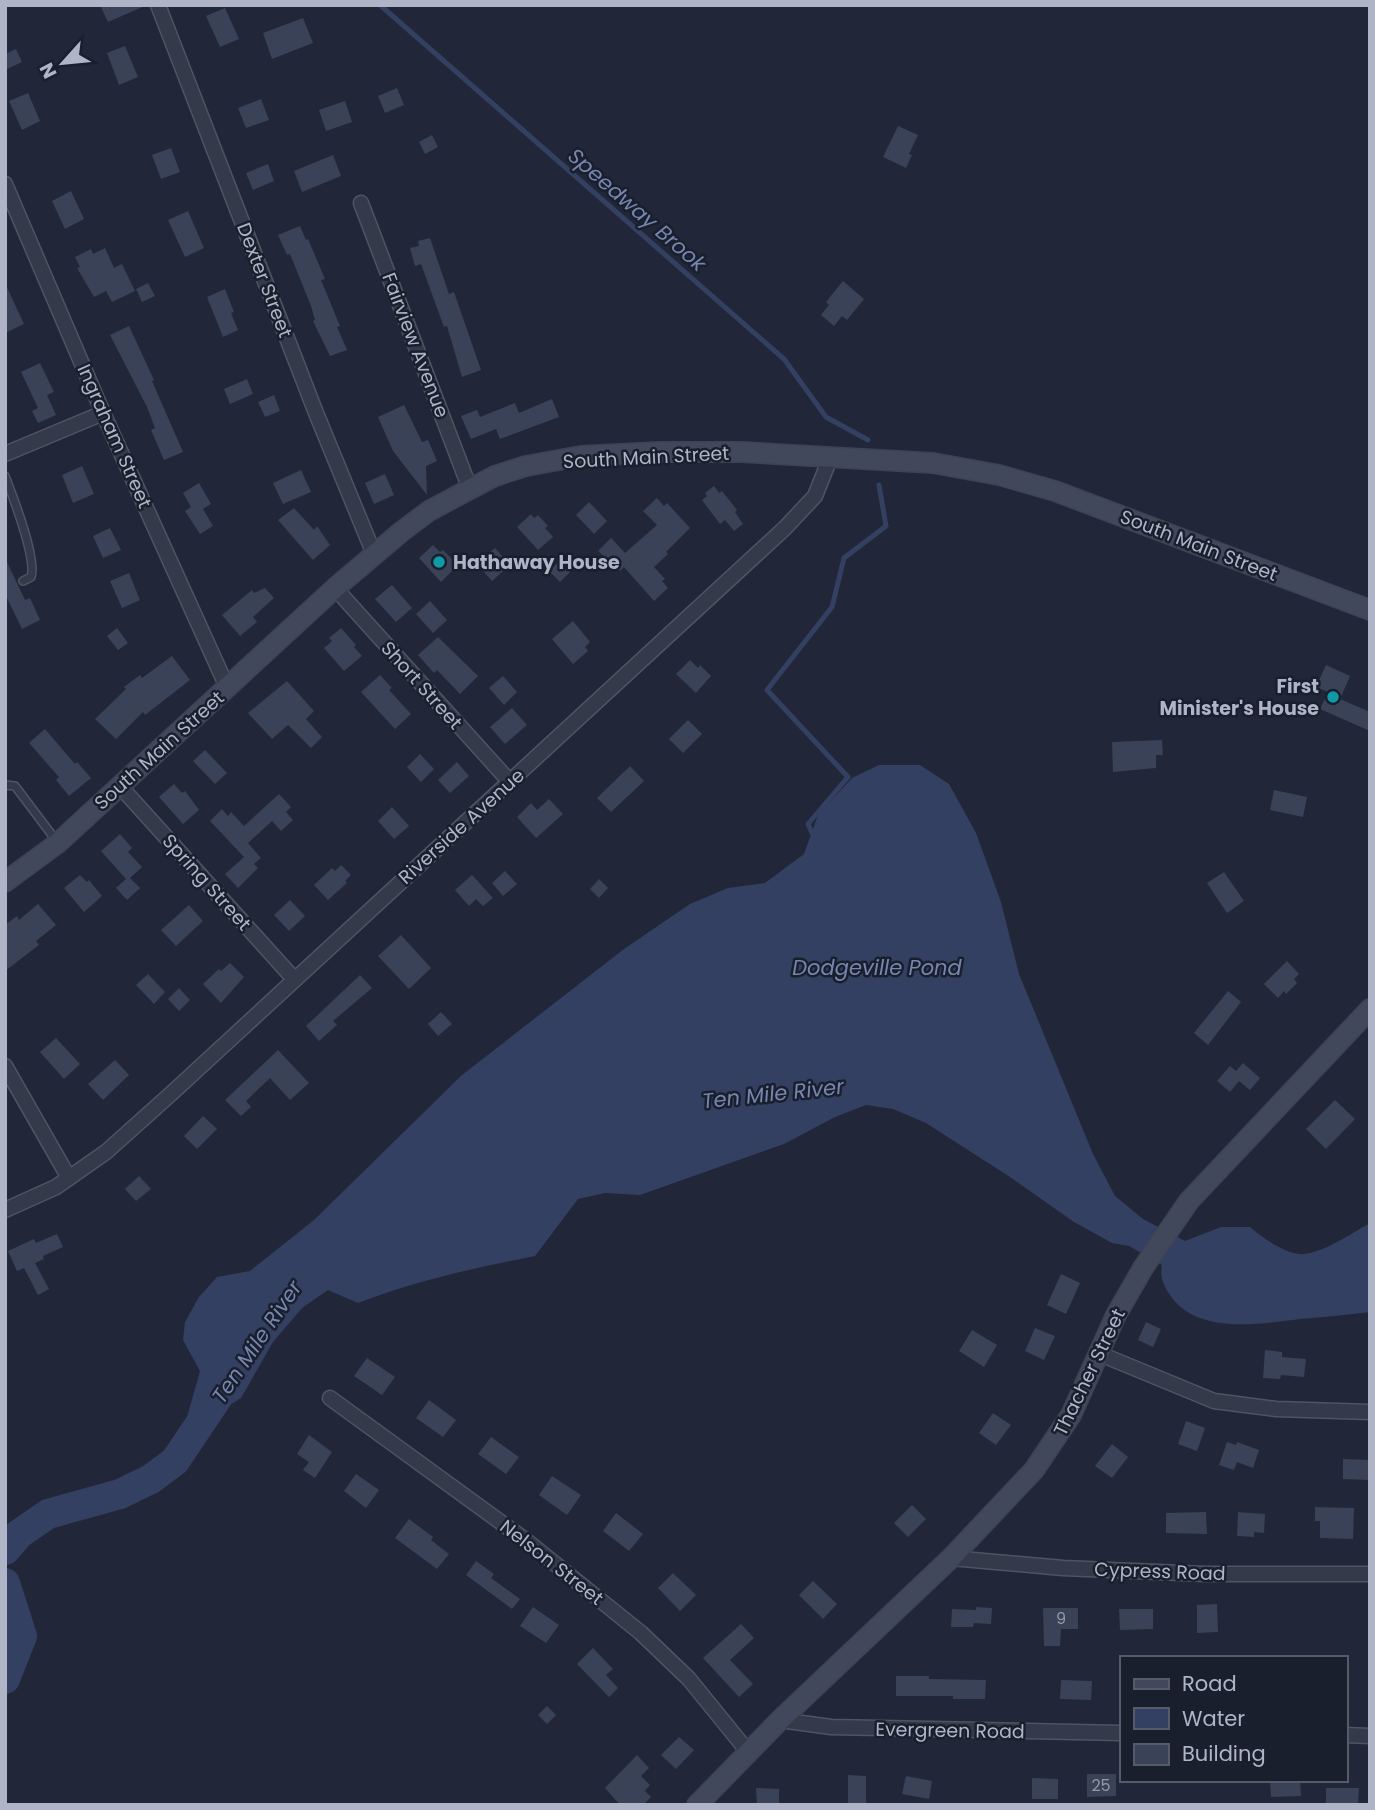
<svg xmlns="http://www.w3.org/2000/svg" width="1375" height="1810" font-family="Poppins,sans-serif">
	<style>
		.water { fill: #344061 }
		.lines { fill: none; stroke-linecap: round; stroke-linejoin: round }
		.stream { stroke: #344061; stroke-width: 5 }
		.river { stroke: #344061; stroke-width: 30 }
		.building { fill: #3a4257 }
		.lane-casing { stroke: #4f5464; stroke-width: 10 }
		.street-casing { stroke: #4f5464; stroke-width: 17 }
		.secondary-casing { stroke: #3e4353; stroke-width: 22 }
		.lane { stroke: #343a49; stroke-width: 7 }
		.street { stroke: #343a49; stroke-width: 14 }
		.secondary { stroke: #42485c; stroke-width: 19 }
		.culture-dot { fill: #0f9aa8; stroke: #1a1f2e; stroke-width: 2.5 }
		.labels { text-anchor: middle; stroke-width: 5; stroke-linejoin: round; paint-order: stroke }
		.number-label { font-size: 16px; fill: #9298aa }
		.street-label { font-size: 19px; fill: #afb4c6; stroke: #1a1f2e }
		.poi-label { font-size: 19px; font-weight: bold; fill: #afb4c6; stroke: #1a1f2e; text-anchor: start }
		.water-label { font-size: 21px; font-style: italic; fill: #7686af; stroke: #1a1f2e }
	</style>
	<rect width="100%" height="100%" fill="#212739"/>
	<path class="water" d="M879,765H920L949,784L976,833L1001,902L1019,974L1093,1154L1115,1196L1143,1219L1185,1241L1221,1227H1250C1262,1237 1287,1256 1304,1254C1327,1251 1350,1234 1370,1223V1312C1347,1315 1323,1317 1300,1319C1260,1324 1196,1335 1170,1295C1163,1285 1160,1277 1162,1265L1129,1246L1112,1243L1074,1222L1010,1177L926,1123L893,1109L866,1105L835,1117L784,1144L640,1195L605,1193L578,1199L535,1256C474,1268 415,1281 358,1303L328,1290L302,1308L273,1342L241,1398L197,1425L187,1417L200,1371L183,1340L185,1322L199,1297L217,1277L250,1271L314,1220L462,1075L624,949L690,904L728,888L765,883L804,854L818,815L852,778Z"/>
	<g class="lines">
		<g class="stream">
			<path d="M380,5L784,359L826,417L868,440"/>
			<path d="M814,837L808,824L848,777L767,690L832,607L844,558L886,526L879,485"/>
		</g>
		<g class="river">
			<path d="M5,1550L19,1534L48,1514L120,1494L151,1479L175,1461L222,1391"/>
			<path d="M5,1583L22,1636L5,1679"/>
		</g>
	</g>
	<g class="building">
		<path d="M100,5H147L108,22Z"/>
		<path d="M225,8L239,39L220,47L206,16Z"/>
		<path d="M303,18L313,43L272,59L263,33Z"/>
		<path d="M125,46L138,77L119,85L107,53Z"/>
		<path d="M16,49L22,62L5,70V54Z"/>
		<path d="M397,88L404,105L385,113L378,96Z"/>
		<path d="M28,93L40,121L22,130L9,101Z"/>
		<path d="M261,99L269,120L246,128L238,108Z"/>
		<path d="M345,101L352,122L326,131L319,110Z"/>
		<path d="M898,126L918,135L909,154L912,155L906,168L883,157Z"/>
		<path d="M432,135L438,147L425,154L419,142Z"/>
		<path d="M171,148L180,172L161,179L152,155Z"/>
		<path d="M333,155L341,176L302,192L294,171Z"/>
		<path d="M268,164L274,181L253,190L246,173Z"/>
		<path d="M71,191L84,219L65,229L52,201Z"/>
		<path d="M188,211L204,248L185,257L168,220Z"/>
		<path d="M300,226L306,240L308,239L325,279L321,280L340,326L337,327L347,350L330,356L313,321L315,320L311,306L290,254L287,255L278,235Z"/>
		<path d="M430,238L449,294L454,292L481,370L462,377L447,326L444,327L421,264L415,266L410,248L419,246L418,241Z"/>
		<path d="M105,248L114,268L122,264L135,291L112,302L106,291L94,297L77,268L80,267L75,257L91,249L93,254Z"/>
		<path d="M843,281L864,299L847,320L842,316L834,326L821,315L829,305L826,302Z"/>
		<path d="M5,283L24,324L5,333Z"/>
		<path d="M148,283L155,296L142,302L136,289Z"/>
		<path d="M225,289L234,312L231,313L238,330L223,337L207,297Z"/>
		<path d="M129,326L154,380L152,381L183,452L164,460L151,430L155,428L147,407L110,335Z"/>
		<path d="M40,363L54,392L47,395L56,415L38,423L32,411L38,408L21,372Z"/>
		<path d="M247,379L253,394L230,404L224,389Z"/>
		<path d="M274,395L280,411L265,417L258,402Z"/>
		<path d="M552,399L559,417L500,439L496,429L471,439L461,416L477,410L480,417L515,403L519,413Z"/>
		<path d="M404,405L422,442L428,440L437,461L426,466L427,495L393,451L378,417Z"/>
		<path d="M82,466L94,494L73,503L62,475Z"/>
		<path d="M301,470L311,492L283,504L273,483Z"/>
		<path d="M385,474L394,495L374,504L365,483Z"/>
		<path d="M199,483L211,504L203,509L213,526L200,534L185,511L191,507L183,493Z"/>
		<path d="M714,486L719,493L722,491L737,510L735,512L743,524L734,531L725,520L720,524L702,500L707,496L705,493Z"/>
		<path d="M657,498L664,506L667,503L690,528L666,552L668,554L654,567L665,579L662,581L668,588L654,601L624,567L620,571L598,551L611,538L625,553L657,525L643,511Z"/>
		<path d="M589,502L607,521L594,534L576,515Z"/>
		<path d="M294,508L314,530L317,526L330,545L313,560L278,520Z"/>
		<path d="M531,514L534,518L538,515L548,526L545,528L553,537L538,550L517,527Z"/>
		<path d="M110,528L121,550L103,558L93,536Z"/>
		<path d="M433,545L440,552L443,550L458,565L441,582L419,558Z"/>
		<path d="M495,548L510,565L492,581L477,564Z"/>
		<path d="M5,558L25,600L30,598L40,620L22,629L5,594Z"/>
		<path d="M561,560L571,571L560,582L549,571Z"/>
		<path d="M129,573L140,600L122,608L110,581Z"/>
		<path d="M392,585L412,608L396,622L375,599Z"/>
		<path d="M265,588L274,598L253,617L257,622L240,636L222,615L252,590L254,593Z"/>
		<path d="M430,601L447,620L433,633L416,614Z"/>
		<path d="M573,621L590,642L585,647L588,651L573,664L552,639Z"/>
		<path d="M117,628L128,643L118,650L107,636Z"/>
		<path d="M341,628L356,645L354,647L362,656L344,671L324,648L332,641L329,638Z"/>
		<path d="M438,637L478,676L460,694L437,670L434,673L418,655Z"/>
		<path d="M172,656L190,680L145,715L143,712L116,739L95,719L126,689L124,687L140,675L142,678Z"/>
		<path d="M690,660L698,668L700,665L711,676L696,693L676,674Z"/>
		<path d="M1326,665L1350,676L1340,699L1370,712V731L1320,709L1328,692L1316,687Z"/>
		<path d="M380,675L392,688L389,690L411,714L395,729L361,692Z"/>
		<path d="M503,676L517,692L504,705L489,688Z"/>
		<path d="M287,681L314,711L306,719L322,737L311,748L288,725L272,739L248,713Z"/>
		<path d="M512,708L527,725L505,744L490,727Z"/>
		<path d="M688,720L702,734L683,753L669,739Z"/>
		<path d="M45,729L75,764L77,762L91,778L69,796L56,780L59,777L29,743Z"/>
		<path d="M1162,740L1163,755H1156V768L1113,772L1112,742Z"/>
		<path d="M205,750L227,773L215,784L193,761Z"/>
		<path d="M420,754L434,769L421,782L407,767Z"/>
		<path d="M457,762L469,776L450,793L438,780Z"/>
		<path d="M630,766L644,781L611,812L597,798Z"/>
		<path d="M174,784L182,793L185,791L199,810L183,824L159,797Z"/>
		<path d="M1274,790L1307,797L1303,817L1270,810Z"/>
		<path d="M279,794L291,807L286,812L293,820L281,831L272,821L248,843L261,858L254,864L258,868L238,888L225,874L244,857L210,821L222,809L228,816L231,812L244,826Z"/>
		<path d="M549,799L563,814L536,838L517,817L531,803L537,810Z"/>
		<path d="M392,807L409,826L394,839L378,821Z"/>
		<path d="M120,834L132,848L128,852L142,867L130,878L140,888L127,900L116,888L126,879L101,851Z"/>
		<path d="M341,865L351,875L345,881L347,883L328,900L314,885L332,868L335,871Z"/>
		<path d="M505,871L517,884L503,896L492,883Z"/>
		<path d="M1224,872L1244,901L1227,913L1207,883Z"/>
		<path d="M80,875L87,882L89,880L102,896L84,912L64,888Z"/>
		<path d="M472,875L493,898L483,906L476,899L469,906L455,890Z"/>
		<path d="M599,879L608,888L599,898L590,889Z"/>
		<path d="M290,900L305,916L289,931L274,915Z"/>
		<path d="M38,904L56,925L36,941L39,945L5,971V925L17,916L19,920Z"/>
		<path d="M189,905L203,921L176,946L161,930Z"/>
		<path d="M401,935L431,968L409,989L378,956Z"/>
		<path d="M1287,961L1299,974L1294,979L1297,983L1286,994L1284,991L1278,998L1264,984Z"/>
		<path d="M230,963L244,977L221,1003L203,984L219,969L221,971Z"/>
		<path d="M148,974L165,992L154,1004L136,985Z"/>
		<path d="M360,975L372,988L333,1021L337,1025L319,1041L306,1026Z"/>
		<path d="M179,988L190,1000L179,1011L168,999Z"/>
		<path d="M1228,991L1241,1002L1208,1045L1194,1033Z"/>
		<path d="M441,1012L452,1024L438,1036L428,1024Z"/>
		<path d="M56,1038L80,1064L64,1079L40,1052Z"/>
		<path d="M278,1050L309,1083L290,1100L270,1078L246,1101L251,1107L241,1116L225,1100Z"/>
		<path d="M115,1060L129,1075L103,1100L88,1084Z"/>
		<path d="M1243,1063L1260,1078L1250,1090L1239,1081L1230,1092L1217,1081L1230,1066L1236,1071Z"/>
		<path d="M1335,1100L1355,1119L1326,1149L1306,1129Z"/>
		<path d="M203,1116L217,1129L197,1149L184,1136Z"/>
		<path d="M139,1176L151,1189L136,1201L125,1189Z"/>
		<path d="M57,1234L63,1247L43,1256L44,1259L35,1263L49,1289L38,1295L24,1268L17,1271L8,1251L34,1239L36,1243Z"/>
		<path d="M1061,1274L1080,1283L1066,1314L1047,1305Z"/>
		<path d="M1146,1322L1161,1329L1153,1347L1138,1340Z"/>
		<path d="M1035,1328L1055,1336L1044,1360L1025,1351Z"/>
		<path d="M972,1330L997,1345L984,1367L959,1351Z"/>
		<path d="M1265,1350L1282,1352V1357L1306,1359L1304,1377L1281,1375L1280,1379L1263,1378Z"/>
		<path d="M367,1358L395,1377L382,1395L354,1376Z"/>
		<path d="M429,1400L456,1420L443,1437L416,1418Z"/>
		<path d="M993,1413L1011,1425L996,1445L979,1433Z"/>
		<path d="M1186,1421L1205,1428L1197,1451L1178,1444Z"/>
		<path d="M309,1435L332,1452L315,1478L303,1470L309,1462L297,1454Z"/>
		<path d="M491,1437L519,1457L506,1474L478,1454Z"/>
		<path d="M1227,1442L1236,1445L1237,1442L1259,1450L1253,1468L1237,1462L1234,1470L1219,1465Z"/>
		<path d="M1112,1444L1128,1457L1112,1478L1095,1466Z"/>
		<path d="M1343,1459L1370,1460V1480L1343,1479Z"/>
		<path d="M356,1474L379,1490L366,1508L344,1491Z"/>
		<path d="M552,1476L581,1495L567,1515L539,1495Z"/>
		<path d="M912,1505L926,1519L908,1537L894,1523Z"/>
		<path d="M1315,1507L1354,1508L1353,1539L1320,1538V1521H1315Z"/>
		<path d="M1206,1512L1207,1534L1166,1533V1513Z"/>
		<path d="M1238,1512L1265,1514L1264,1533L1254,1532V1537L1237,1536Z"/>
		<path d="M616,1513L643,1534L629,1551L603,1531Z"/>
		<path d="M409,1519L433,1537L431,1540L449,1554L437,1569L395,1538Z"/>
		<path d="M476,1561L494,1574L491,1578L520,1599L512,1609L466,1575Z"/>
		<path d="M673,1573L696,1595L680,1611L658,1588Z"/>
		<path d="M813,1581L837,1604L823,1619L799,1595Z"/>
		<path d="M1217,1604L1218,1632L1197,1633V1605Z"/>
		<path d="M533,1607L559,1625L546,1643L520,1626Z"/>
		<path d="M976,1607L992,1608L991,1624L974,1623L973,1627H951L952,1609L976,1610Z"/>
		<path d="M1043,1608H1078V1629H1061L1060,1646H1044Z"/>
		<path d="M1119,1609H1153V1629L1120,1630Z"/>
		<path d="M741,1624L754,1638L730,1660L753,1684L739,1697L703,1658Z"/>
		<path d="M593,1648L613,1669L606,1675L618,1688L609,1697L577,1664Z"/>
		<path d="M896,1676H929V1679L986,1680L985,1699H953V1696H896Z"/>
		<path d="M1061,1680L1092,1681L1091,1700L1060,1699Z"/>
		<path d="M547,1706L556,1715L547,1724L538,1715Z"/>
		<path d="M679,1737L694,1750L676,1769L661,1755Z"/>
		<path d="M637,1755L649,1768L641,1776L650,1785L645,1791L651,1797L643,1805H620L605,1788Z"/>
		<path d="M1087,1774H1116V1796L1087,1797Z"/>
		<path d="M848,1775L866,1776V1805H848Z"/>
		<path d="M906,1776L932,1781L929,1799L902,1794Z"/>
		<path d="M1032,1778L1058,1779V1799H1032Z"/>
		<path d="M1270,1780H1300L1301,1796L1271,1797Z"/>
		<path d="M756,1788L779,1789V1805H757Z"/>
		<path d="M1326,1788H1359L1358,1805H1326Z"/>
	</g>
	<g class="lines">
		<g class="lane-casing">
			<g id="lane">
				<path d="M5,476C13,497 37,558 31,577L23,581"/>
				<path d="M5,785L15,786L58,843"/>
			</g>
		</g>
		<g class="street-casing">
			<g id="street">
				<path d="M158,5L316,413L374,554"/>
				<path d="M5,184L103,413L227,687"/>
				<path d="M361,203L470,489"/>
				<path d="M5,454L103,413"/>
				<path d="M335,588L510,782"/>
				<path d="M119,785L294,979"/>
				<path d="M5,1066L69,1178"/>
				<path d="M5,1210L56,1187L106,1152L173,1092L785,528L815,496L831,456"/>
				<path d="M1100,1354L1214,1401L1276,1409L1370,1412"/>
				<path d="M330,1398L528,1542L641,1633L689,1679L749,1753"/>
				<path d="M951,1558L1063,1568L1205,1574H1370"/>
				<path d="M780,1720L831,1727L1121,1733"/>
				<path d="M1345,1735L1370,1736"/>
			</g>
		</g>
		<g class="secondary-casing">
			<g id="secondary">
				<path d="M5,882L58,843L335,588L401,532L429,511L470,489L495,476L526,466L581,456L660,452H742L933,463L999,475L1055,491L1370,610"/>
				<path d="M697,1805L780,1720L951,1558L1034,1470L1071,1415L1116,1315L1143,1268L1189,1201L1370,1009"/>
			</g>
		</g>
		<use href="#lane" class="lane"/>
		<use href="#street" class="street"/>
		<use href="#secondary" class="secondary"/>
	</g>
	<g class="culture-dot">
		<circle cx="439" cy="562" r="7"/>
		<circle cx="1333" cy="697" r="7"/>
	</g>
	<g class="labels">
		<g class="number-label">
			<text x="1061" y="1624">9</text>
			<text x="1101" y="1791">25</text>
		</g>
		<g class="street-label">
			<text transform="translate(265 280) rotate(69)" y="7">Dexter Street</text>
			<text transform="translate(416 345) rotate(69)" y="7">Fairview Avenue</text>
			<text transform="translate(115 436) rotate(66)" y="7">Ingraham Street</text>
			<text transform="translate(646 457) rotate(-3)" y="7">South Main Street</text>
			<text transform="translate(1199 545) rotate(21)" y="7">South Main Street</text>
			<text transform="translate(422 685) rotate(48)" y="7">Short Street</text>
			<text transform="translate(159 750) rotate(-42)" y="7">South Main Street</text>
			<text transform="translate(461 826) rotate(-42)" y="7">Riverside Avenue</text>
			<text transform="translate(207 882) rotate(48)" y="7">Spring Street</text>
			<text transform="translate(1089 1372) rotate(-64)" y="7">Thacher Street</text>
			<text transform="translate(552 1562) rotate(38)" y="7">Nelson Street</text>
			<text transform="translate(1160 1571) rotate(2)" y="7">Cypress Road</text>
			<text transform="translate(950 1730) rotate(1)" y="7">Evergreen Road</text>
		</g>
		<g class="poi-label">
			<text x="453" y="569">Hathaway House</text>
			<text x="1319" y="693" text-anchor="end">First<tspan x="1319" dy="22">Minister's House</tspan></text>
		</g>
		<g class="water-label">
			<text transform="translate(637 210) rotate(41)" y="7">Speedway Brook</text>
			<text x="877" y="975">Dodgeville Pond</text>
			<text transform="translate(773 1094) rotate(-6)" y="7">Ten Mile River</text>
			<text transform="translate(257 1342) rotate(-56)" y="7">Ten Mile River</text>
		</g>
	</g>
	<rect width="1375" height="1810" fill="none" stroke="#afb4c6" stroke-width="14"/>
	<rect x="1120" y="1656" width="228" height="126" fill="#1a1f2e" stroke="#565b6b" stroke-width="2"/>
	<rect x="1134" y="1679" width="35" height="10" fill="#42485c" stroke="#565b6b" stroke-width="2"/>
	<text x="1182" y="1691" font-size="21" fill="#afb4c6">Road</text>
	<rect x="1134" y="1708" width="35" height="21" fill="#344061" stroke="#565b6b" stroke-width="2"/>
	<text x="1182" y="1726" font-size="21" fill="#afb4c6">Water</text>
	<rect x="1134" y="1744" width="35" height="21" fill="#3a4257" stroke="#565b6b" stroke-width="2"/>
	<text x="1182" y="1761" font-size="21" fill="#afb4c6">Building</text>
	<g transform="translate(63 63) rotate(243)" stroke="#1a1f2e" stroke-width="5" paint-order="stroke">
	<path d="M0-5L12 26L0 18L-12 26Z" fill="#afb4c6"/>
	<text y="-10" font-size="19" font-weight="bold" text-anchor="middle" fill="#afb4c6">N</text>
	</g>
</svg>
